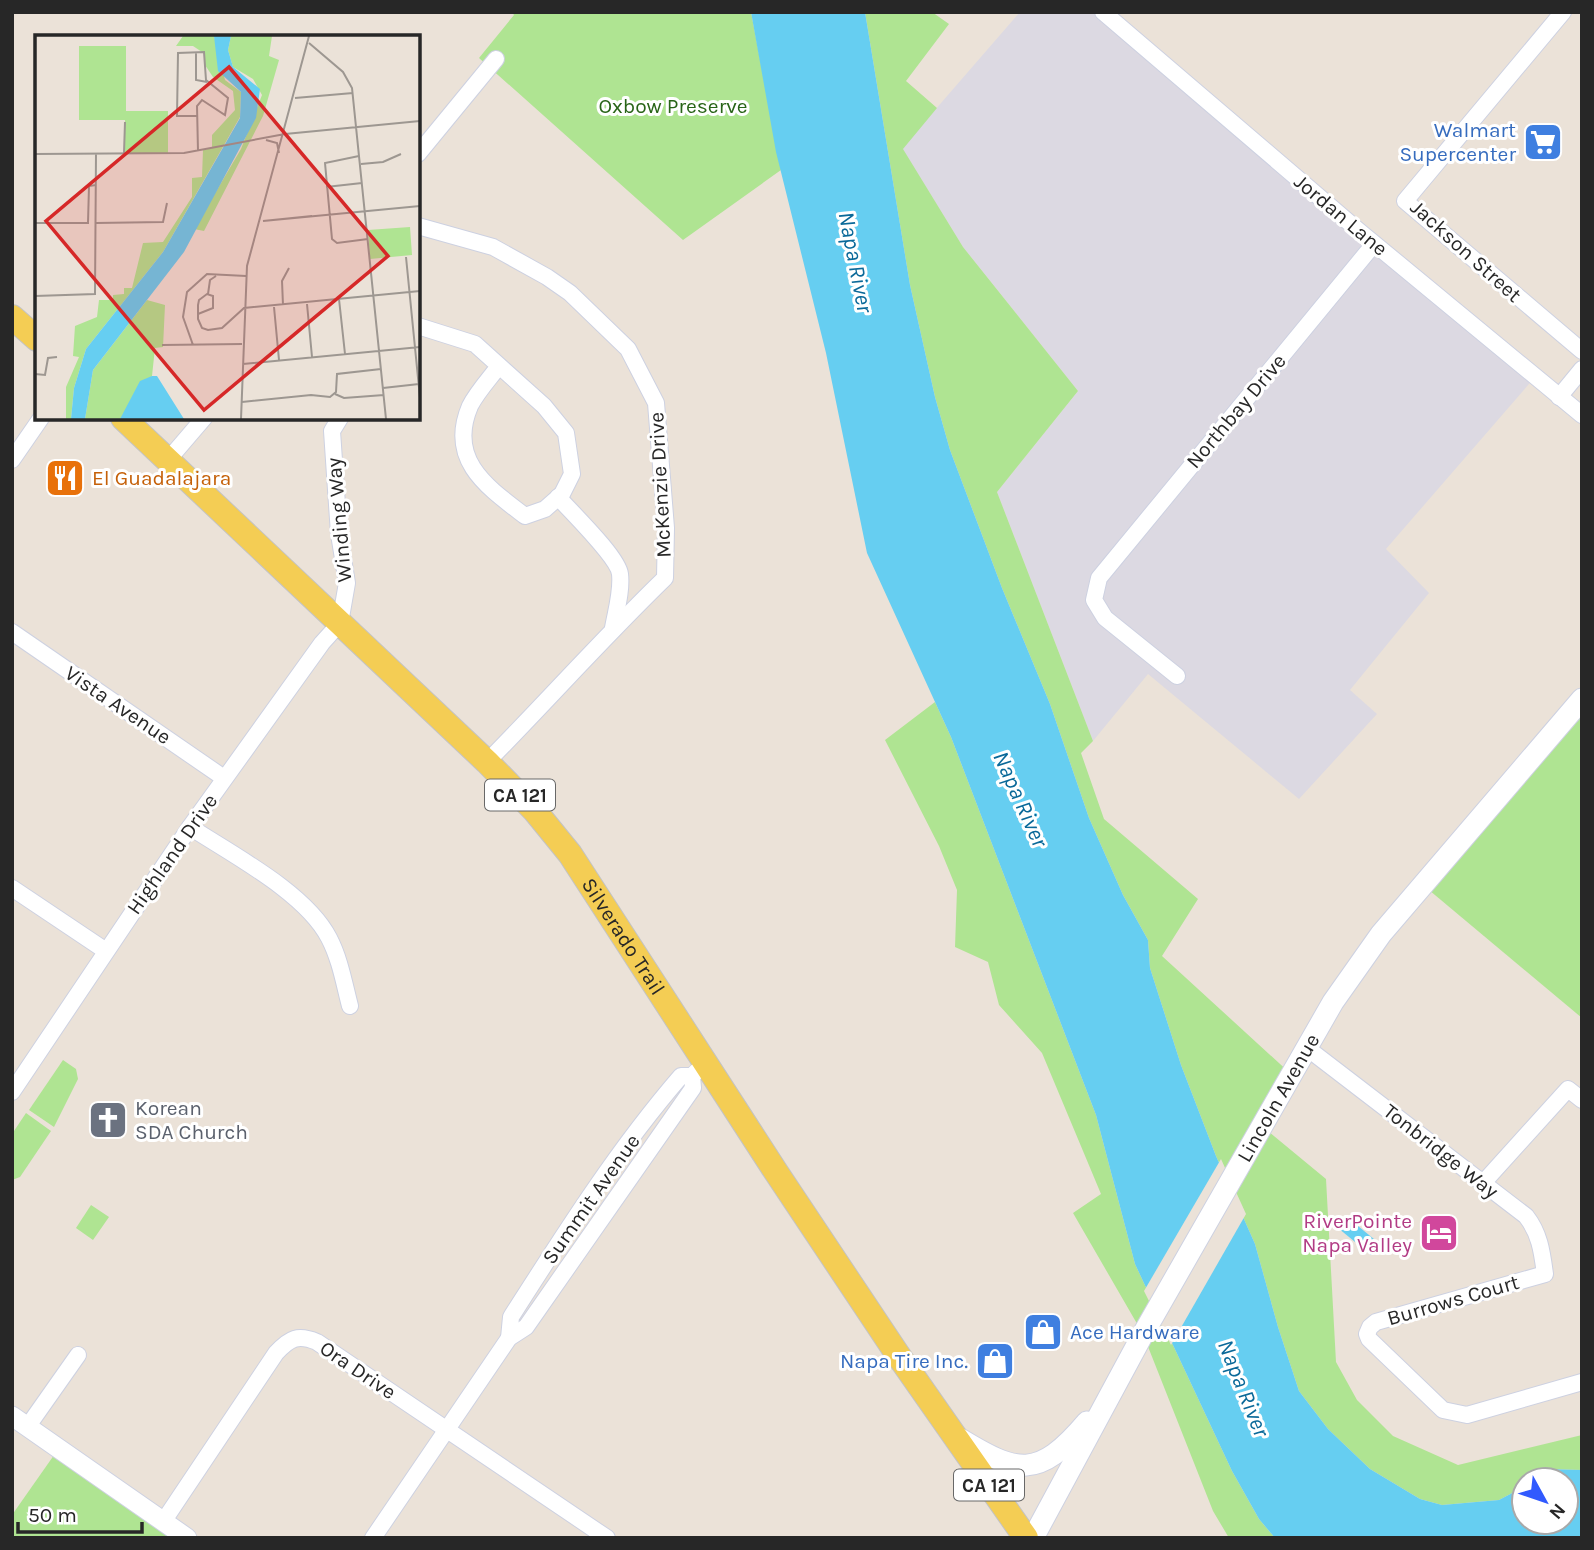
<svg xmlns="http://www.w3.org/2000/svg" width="1594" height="1550" font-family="Karla,sans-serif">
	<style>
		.industrial { fill: #dcd9e2 }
		.green { fill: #afe492 }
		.water { fill: #66cef1 }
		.pier { fill: #ebe2d8 }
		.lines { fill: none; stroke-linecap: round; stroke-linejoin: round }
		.minor-casing { stroke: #cdd1e1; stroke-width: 18 }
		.tertiary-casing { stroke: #cdd1e1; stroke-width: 21 }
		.secondary-casing { stroke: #cdd1e1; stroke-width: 23 }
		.primary-casing { stroke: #c3c3c3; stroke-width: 26 }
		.minor { stroke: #fff; stroke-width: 16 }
		.tertiary { stroke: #fff; stroke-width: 19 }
		.secondary { stroke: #fff; stroke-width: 21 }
		.primary { stroke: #f4cd54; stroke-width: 24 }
		.labels { text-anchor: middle; stroke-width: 6; stroke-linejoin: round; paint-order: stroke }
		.shield { fill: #fff; stroke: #686868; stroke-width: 2 }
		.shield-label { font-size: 19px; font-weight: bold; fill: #272727 }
		.park-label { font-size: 21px; fill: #286417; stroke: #fff }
		.shop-label { font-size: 21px; fill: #366cbe; stroke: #fff; text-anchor: end }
		.street-label { font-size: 21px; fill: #272727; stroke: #fff }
		.food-label { font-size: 21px; fill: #c56008; stroke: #fff; text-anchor: start }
		.worship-label { font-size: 21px; fill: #5b616d; stroke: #fff; text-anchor: start }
		.hotel-label { font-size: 21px; fill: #b23c85; stroke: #fff; text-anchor: end }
		.water-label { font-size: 23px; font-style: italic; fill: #0a6999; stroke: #fff }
		.inset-road { fill: none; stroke: #9d9791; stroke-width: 2 }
		.view { fill: #d62828; fill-opacity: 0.15; stroke: #d62828; stroke-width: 3.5 }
		.inset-edge { fill: none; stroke: #272727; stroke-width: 3.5 }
	</style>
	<rect width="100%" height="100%" fill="#ebe2d8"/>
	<path class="industrial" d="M1020,12H1103L1535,377L1386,549L1429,593L1350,690L1377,714L1299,799L1148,674L1093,741L997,492L1078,391L963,247L902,148Z"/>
	<g class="green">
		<path d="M512,12H751L781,170L683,240L479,58L514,15Z"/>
		<path d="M865,12H932L949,24L906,81L937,108L903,149L963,247L1078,391L997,492L1093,741L1081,753L1104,819L1198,899L1162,956L1292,1075L1262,1126L1326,1179L1336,1362L1357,1400L1393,1436L1458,1465L1582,1435V1470L1545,1469L1524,1480L1516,1491L1499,1500L1442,1505L1420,1499L1370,1469L1328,1429L1299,1391L1278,1327L1255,1244L1216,1156L1181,1065L1150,968L1148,940L1123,895L1089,818L1050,704L1002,588L950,450L935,397L910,285Z"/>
		<path d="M1582,699V1018L1423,885Z"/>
		<path d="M935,702L951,737L1096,1115L1135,1264L1232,1471L1259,1519L1275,1538H1229L1213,1511L1143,1334L1073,1213L1101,1194L1042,1053L999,1005L988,962L955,947L957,890L939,846L885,740Z"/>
		<path d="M63,1060L76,1069L78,1079L54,1127L29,1110Z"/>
		<path d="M26,1113L51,1131L20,1177L12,1180V1134Z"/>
		<path d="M91,1205L109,1217L93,1240L76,1228Z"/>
		<path d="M59,1448L187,1538H12V1515Z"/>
	</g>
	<g class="water">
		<path d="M751,12H865L910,285L935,397L950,450L1002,588L1050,704L1089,818L1123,895L1148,940L1150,968L1181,1065L1216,1156L1255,1244L1278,1327L1299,1391L1328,1429L1370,1469L1420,1499L1442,1505L1499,1500L1516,1491L1524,1482V1522H1566V1480H1527L1545,1469L1582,1470V1538H1275L1259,1519L1232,1471L1135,1264L1096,1115L951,737L867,553L826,353L776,152Z"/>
		<path d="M1347,1217L1380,1244L1371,1255L1338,1228Z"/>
	</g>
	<path class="pier" d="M1221,1159L1246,1214L1171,1345L1144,1291Z"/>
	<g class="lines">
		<g class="minor-casing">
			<g id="minor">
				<path d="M1103,12L1359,231L1582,415"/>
				<path d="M1563,12L1405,201L1582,351"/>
				<path d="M418,154L496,59"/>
				<path d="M418,226L493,247L547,277L570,293L628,349L656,403L666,528L665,578C604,637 547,701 487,762"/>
				<path d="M418,326L475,344L544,406L566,433L572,474L562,494L545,509L525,516C487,487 447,460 470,406C477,392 490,378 499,366"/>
				<path d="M1559,397L1582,369"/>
				<path d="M12,460L41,418"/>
				<path d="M168,460L204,418"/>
				<path d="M558,497C572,513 618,557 620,574C622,591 616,611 613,628"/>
				<path d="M12,632L224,778"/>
				<path d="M1177,676L1105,618L1094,600L1099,578L1374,244"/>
				<path d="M190,827C233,855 306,893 329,938C340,959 344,983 350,1006"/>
				<path d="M12,888L106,951"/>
				<path d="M1307,1048L1526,1216C1540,1234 1542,1252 1545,1274L1376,1322L1370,1327L1367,1334L1369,1339L1443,1410L1467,1415L1582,1382"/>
				<path d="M12,1092L190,827L322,643L340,623L347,583L339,534L332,431L340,418"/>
				<path d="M1483,1183L1568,1089L1582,1100"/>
				<path d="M509,1338L511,1317C564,1234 617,1150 681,1076H692L699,1069"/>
				<path d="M28,1426L78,1355"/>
				<path d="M163,1522L276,1353C290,1338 298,1334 317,1342L607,1538"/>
				<path d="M373,1538L509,1338L526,1327L693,1088L692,1076"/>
			</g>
		</g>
		<g class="tertiary-casing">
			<path id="tertiary" d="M12,1416L187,1538"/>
		</g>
		<g class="secondary-casing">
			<g id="secondary">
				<path d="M957,1437C1017,1474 1038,1480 1087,1422"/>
				<path id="s1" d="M1033,1538L1143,1334L1333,1002L1381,934L1582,699"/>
			</g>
		</g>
		<g class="primary-casing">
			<g id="primary">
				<path d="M12,317L37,339"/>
				<path id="s2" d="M123,418L487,762L535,811L570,854L776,1172L898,1355L1026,1538"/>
			</g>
		</g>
		<use href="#minor" class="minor"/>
		<use href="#tertiary" class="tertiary"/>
		<use href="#secondary" class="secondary"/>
		<use href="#primary" class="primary"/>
	</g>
	<defs>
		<g id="supermarket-square" transform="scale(2.0125)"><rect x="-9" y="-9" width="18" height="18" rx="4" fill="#3f7fe0" stroke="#fff"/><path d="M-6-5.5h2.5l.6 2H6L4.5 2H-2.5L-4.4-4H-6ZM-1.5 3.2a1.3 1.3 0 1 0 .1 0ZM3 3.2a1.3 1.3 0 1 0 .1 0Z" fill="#fff"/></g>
		<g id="restaurant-square" transform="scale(2.0125)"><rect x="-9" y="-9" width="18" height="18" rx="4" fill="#e8710a" stroke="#fff"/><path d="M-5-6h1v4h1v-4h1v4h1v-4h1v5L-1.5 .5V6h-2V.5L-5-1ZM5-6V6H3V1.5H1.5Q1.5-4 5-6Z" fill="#fff"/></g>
		<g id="church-square" transform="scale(2.0125)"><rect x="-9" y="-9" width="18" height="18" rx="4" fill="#6b7280" stroke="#fff"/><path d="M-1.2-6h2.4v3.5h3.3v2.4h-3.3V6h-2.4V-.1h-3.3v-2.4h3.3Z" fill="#fff"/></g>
		<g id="hotel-square" transform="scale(2.0125)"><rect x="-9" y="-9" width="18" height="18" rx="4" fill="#d1479c" stroke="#fff"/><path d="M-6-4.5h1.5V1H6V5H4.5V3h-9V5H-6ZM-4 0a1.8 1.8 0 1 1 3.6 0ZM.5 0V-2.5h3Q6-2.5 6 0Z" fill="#fff"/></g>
		<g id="shop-square" transform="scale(2.0125)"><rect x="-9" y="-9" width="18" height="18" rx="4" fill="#3f7fe0" stroke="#fff"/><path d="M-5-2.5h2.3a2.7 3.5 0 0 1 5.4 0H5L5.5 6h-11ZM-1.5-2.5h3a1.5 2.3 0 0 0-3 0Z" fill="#fff"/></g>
	</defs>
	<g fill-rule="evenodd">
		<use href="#supermarket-square" x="1543" y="142"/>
		<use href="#restaurant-square" x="65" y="478"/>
		<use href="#church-square" x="108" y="1120"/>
		<use href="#hotel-square" x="1439" y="1233"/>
		<use href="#shop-square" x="1043" y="1332"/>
		<use href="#shop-square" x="995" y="1361"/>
	</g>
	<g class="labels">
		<g class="shield">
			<rect x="485" y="779.5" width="70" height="31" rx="5"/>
			<rect x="954" y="1469.5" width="70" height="31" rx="5"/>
		</g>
		<g class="shield-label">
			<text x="520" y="802">CA 121</text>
			<text x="989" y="1492">CA 121</text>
		</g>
		<g class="park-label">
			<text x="673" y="113">Oxbow Preserve</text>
		</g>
		<g class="shop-label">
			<text x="1516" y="137">Walmart<tspan x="1516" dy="24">Supercenter</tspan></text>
			<text x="1070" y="1339" text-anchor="start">Ace Hardware</text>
			<text x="968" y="1368">Napa Tire Inc.</text>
		</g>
		<g class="street-label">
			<text transform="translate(1341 215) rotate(40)" y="7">Jordan Lane</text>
			<text transform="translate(1466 251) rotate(42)" y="7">Jackson Street</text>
			<text transform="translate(1236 411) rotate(-50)" y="7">Northbay Drive</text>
			<text transform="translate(660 485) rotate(-93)" y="7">McKenzie Drive</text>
			<text transform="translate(339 520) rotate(-95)" y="7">Winding Way</text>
			<text transform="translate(118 705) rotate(34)" y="7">Vista Avenue</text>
			<text transform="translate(172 854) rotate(-55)" y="7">Highland Drive</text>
			<text dy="7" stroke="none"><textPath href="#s2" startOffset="723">Silverado Trail</textPath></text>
			<text dy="7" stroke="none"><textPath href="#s1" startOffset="504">Lincoln Avenue</textPath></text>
			<text transform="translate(1441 1151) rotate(38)" y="7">Tonbridge Way</text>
			<text transform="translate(591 1199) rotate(-55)" y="7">Summit Avenue</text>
			<text transform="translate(1453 1300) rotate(-16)" y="7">Burrows Court</text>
			<text transform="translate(358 1370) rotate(34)" y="7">Ora Drive</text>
		</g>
		<g class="food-label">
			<text x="92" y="485">El Guadalajara</text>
		</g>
		<g class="worship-label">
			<text x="135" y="1115">Korean<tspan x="135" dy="24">SDA Church</tspan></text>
		</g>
		<g class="hotel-label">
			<text x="1412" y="1228">RiverPointe<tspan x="1412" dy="24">Napa Valley</tspan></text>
		</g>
		<g class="water-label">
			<text transform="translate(856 262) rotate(79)" y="8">Napa River</text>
			<text transform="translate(1021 799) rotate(66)" y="8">Napa River</text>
			<text transform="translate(1244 1388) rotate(68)" y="8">Napa River</text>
		</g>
	</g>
	<g transform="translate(35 35)">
		<rect width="385" height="385" fill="#ebe2d8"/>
		<path d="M148,1H179L190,45L206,57L205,82L128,217L51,314L39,353L36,384H31V352L44,322L38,321L40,291L62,282L64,265H78V260L89,259V253H97L108,208L128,207L157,162V143L167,142L168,115L177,113V100L200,75L198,56L178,42L170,30V19L158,11H141ZM196,1H237L234,21L244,25L228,81L169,196L159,194L206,114L227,60L218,44L198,32L193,15ZM44,11H91V76H133V118H89L90,85H44ZM375,192L377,220L335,224L333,195ZM112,265L130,270L128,312L120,313L117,341L85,384H50L58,335Z" fill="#afe492"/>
		<path d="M179,1H196L193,15L198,32L225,54L221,83L149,217L58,335L50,384H36L39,353L51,314L128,217L205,83L206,57L183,36ZM117,341H122L149,384H85L105,346Z" fill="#66cef1"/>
		<path class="inset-road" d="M274,8L308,37L317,53L351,384M161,17V45L172,47M260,63L318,58M162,81H142L143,18L169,17L171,45L193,63L190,80L167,65L162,71L163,116M250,99L385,86M231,105L242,108L244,118M89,118L90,87M0,119L149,118L250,99M324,121L290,128L297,204L302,208L333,204M326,129L348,127L366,119M291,152L327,148M228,186L385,171M228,186L277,181M0,188H53L54,151L61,150M61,188L128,187L132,168M371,222L385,363M173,259L175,245L181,241M0,261L60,259L61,118M304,264L310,319M272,269L277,322M248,270L247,246L254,233M239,272L244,325M163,279L178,273V261L172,259L164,265L163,270V284L167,293L173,295L187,293L209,273L385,256M127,310L207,309M158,310L148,282L152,257L172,239L211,241M208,329L385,312M0,339L10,340L13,323L22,322M348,353L384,349M300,359L309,363L349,360M207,367L276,360L295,362L301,357L302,339L346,334M206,384L212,231L274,1"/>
		<path class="view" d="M194,32L353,221L169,375L11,186Z"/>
		<rect width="385" height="385" class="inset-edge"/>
	</g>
	<rect width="1594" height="1550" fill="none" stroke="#272727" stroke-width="28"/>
	<g transform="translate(1545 1501) rotate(130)"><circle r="33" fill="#ffffff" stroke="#a9a9a9" stroke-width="2"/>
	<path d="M0-5L12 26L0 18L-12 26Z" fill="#315afe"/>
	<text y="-10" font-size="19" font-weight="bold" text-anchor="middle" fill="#272727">N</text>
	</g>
	<path d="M18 1522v10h124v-10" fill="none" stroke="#272727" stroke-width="3.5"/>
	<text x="28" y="1522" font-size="21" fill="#272727" stroke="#ffffff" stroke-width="5" paint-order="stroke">50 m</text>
</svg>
